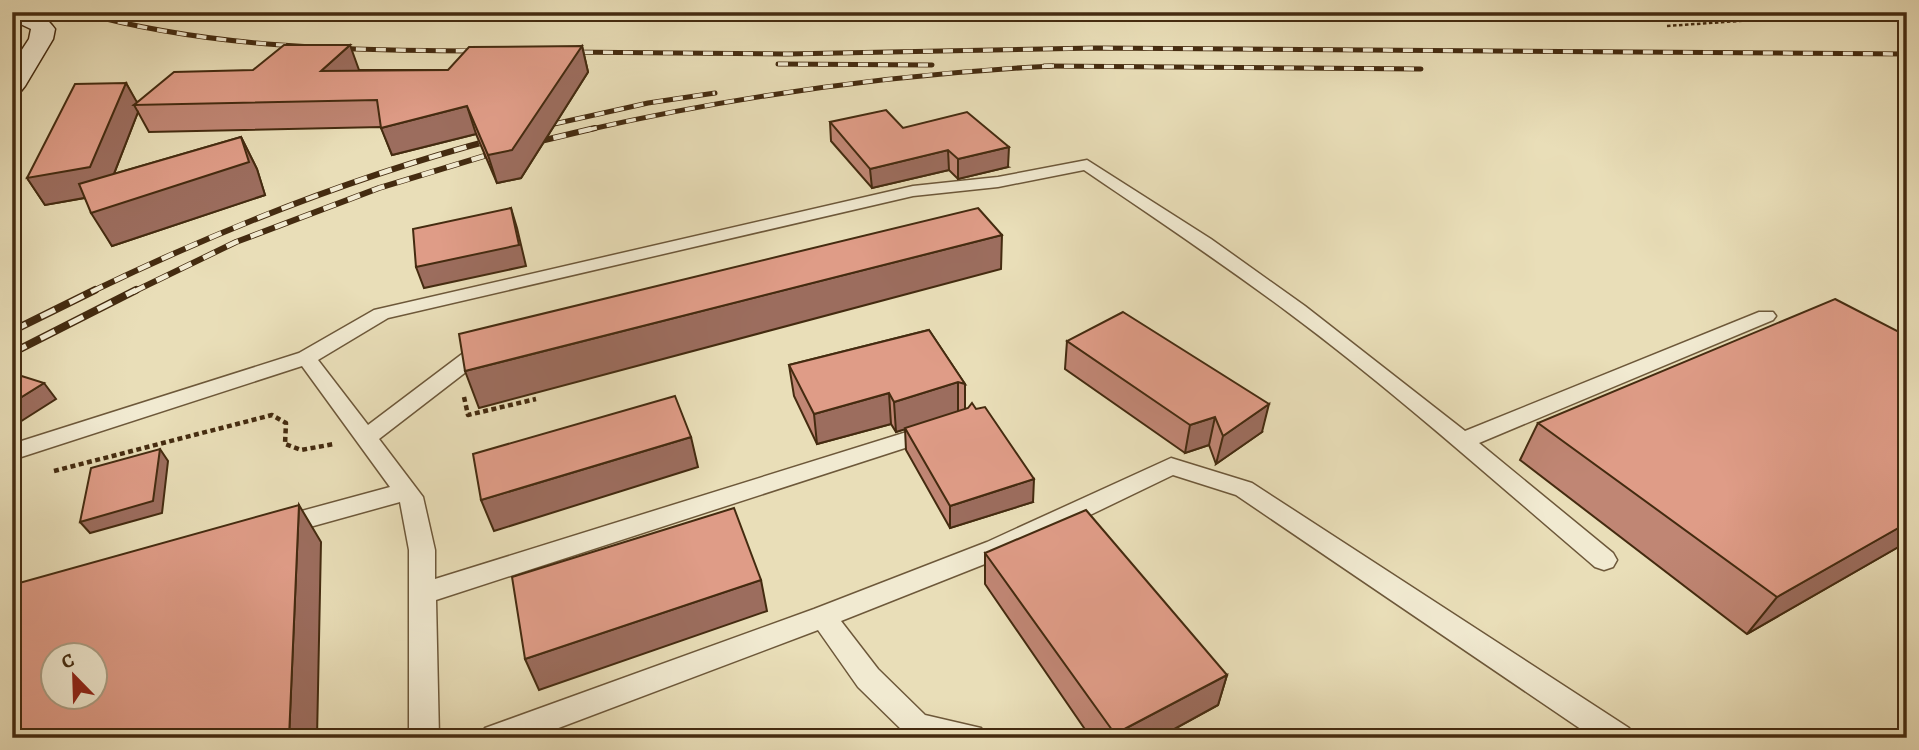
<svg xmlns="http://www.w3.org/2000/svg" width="1919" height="750" font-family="Alegreya,serif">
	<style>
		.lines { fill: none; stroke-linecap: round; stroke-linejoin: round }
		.lane-casing { stroke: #6d583a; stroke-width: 3 }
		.secondary-casing { stroke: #442b10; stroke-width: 3 }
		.path-far1 { stroke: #442b10; stroke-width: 2.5; stroke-dasharray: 3.5 2.5; stroke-linecap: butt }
		.path { stroke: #442b10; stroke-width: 4.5; stroke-dasharray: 5 3.5; stroke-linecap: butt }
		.lane { fill: #f1ead1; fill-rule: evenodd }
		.secondary { fill: #f1ead1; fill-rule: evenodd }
		.rail-far2-casing { stroke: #442b10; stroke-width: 5 }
		.rail-far1-casing { stroke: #442b10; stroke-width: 6 }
		.rail-casing { stroke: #442b10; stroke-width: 8 }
		.rail-far2 { stroke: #f1ead1; stroke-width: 3.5; stroke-dasharray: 10; stroke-linecap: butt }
		.rail-far1 { stroke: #f1ead1; stroke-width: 4.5; stroke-dasharray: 13; stroke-linecap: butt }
		.rail { stroke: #f1ead1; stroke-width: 5; stroke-dasharray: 16; stroke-linecap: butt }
		.wall { fill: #c08674; stroke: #442b10; stroke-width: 2 }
		.shaded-wall { fill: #9c6d5e; stroke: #442b10; stroke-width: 2 }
		.building { fill: #df9c87; stroke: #442b10; stroke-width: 2; fill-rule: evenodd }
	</style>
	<rect width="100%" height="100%" fill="#e9deb8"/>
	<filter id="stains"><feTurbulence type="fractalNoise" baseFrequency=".00286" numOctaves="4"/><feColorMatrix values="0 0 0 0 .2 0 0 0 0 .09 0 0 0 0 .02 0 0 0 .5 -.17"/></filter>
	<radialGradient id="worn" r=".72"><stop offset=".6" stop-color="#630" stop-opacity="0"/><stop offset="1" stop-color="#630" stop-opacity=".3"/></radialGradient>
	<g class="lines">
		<g class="lane-casing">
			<g id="lane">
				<path d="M1562,12H1657L1643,19L1602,16L1558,19V13Z"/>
				<path d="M1087,160L1211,239L1305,306L1465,431L1759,312H1773L1776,316L1773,320L1479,443L1613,553L1617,560L1613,567L1604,570L1595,567C1494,481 1395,392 1289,313C1222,263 1153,217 1084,170L998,187L913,196L388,318L318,360L368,425L470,348L487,345L494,346L497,351L494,356L484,358L379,439L423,497L435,550V579L926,426L934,423L942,426L945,431L942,436L436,600L439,738H409V550L400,502L281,535L272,533L269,526L272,519L390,487L302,366L12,460V444L299,353L374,310L913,186L998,177Z"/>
				<path d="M1171,458L1252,483L1629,728L1634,738H1594L1236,495L1173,475L1005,556L841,621L878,669L925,715L981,728L986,738H913L907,735L858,687L818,630L532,738H480L485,728L814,609L987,542Z"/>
			</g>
		</g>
		<g class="secondary-casing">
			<path id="secondary" d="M12,12C32,12 43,12 55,29L53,39L25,86L21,91L12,94V65L29,39L31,29L12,20Z"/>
		</g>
		<g class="path-far1">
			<path d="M1667,26L1869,12"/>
			<path d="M12,125L20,111"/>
		</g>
		<g class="path">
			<path d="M464,397L468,415L536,399"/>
			<path d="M54,471L272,415L286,423L285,444L301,450L334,444"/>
		</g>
		<use href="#lane" class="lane"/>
		<use href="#secondary" class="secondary"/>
		<g class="rail-far2-casing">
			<g id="rail-far2">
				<path d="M79,12C213,49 348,50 486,51"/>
				<path d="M563,52L787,54L1096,48L1907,54"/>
				<path d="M778,64L932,65"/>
				<path d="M1044,66L1421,69"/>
				<path d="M536,128L648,103L715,93"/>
				<path d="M587,130C742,95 895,74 1053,66"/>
			</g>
		</g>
		<g class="rail-far1-casing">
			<g id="rail-far1">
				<path d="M528,144L595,128"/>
				<path d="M91,292C223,228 358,175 499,138"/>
				<path d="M133,292L236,242L379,188L504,150"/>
			</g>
		</g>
		<g class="rail-casing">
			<g id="rail">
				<path d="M12,331L95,290"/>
				<path d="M12,353L136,290"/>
			</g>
		</g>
		<use href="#rail-far2" class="rail-far2"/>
		<use href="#rail-far1" class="rail-far1"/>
		<use href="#rail" class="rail"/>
	</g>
	<g class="wall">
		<path d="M582,46L588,72L521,178L497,183L476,134L392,155L381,127L149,132L138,112L114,174L241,137L257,169L265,195L112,246L85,198L45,205L27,178L126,83L136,102L359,70H448Z"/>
		<path d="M830,122L903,128L1008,167L958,179L949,170L872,188L831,141Z"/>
		<path d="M929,330L965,384V409L1033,502L950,528L906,450L905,429L896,432L891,424L817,444L794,396L789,365Z"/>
		<path d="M1067,341L1262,432L1216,464L1209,445L1185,453L1065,369Z"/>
		<path d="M1538,423L1907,542L1747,634L1520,460Z"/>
		<path d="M985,553L1227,675L1218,705L1158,738H1091L985,584Z"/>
	</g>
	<g class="shaded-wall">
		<path d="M350,45L359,70L332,97L321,71Z"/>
		<path d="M582,46L588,72L521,178L497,183L488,155Z"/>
		<path d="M126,83L138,104L134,105L138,112L106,194L45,205L27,178Z"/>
		<path d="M467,106L476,134L392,155L381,128Z"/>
		<path d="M241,137L257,169L265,195L112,246L91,213Z"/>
		<path d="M1009,147L1008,167L958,179V159Z"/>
		<path d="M948,150L949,170L872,188L870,169Z"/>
		<path d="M511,208L517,228L526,266L424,288L416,267Z"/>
		<path d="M1002,235L1001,269L479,408L465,371Z"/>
		<path d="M958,382V413L896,432L894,402Z"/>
		<path d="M44,383L56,399L12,427V403Z"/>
		<path d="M889,393L891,424L817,444L814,414Z"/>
		<path d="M1269,404L1262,432L1216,464L1223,436Z"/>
		<path d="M1215,417L1209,445L1185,453L1190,425Z"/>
		<path d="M691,437L698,467L494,531L481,500Z"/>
		<path d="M160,449L168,461L162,513L90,533L80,522Z"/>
		<path d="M1034,479L1033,502L950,528V506Z"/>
		<path d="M299,505L321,542L317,738H289Z"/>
		<path d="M1907,523V542L1747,634L1777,597Z"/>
		<path d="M761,580L767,611L539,690L525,659Z"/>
		<path d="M1227,675L1218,705L1158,738H1114L1115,734Z"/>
	</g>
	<g class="building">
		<path d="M284,45H350L321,71L448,70L469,47L582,46L512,150L488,155L467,106L381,128L377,100L134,105L174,72L253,70Z"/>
		<path d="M126,83L90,167L27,178L75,84Z"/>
		<path d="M886,110L903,128L967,112L1009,147L958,159L948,150L870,169L830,122Z"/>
		<path d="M241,137L249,162L91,213L79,184Z"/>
		<path d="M511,208L519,245L416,267L413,229Z"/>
		<path d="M978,208L1002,235L465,371L459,334Z"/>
		<path d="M1835,299L1907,336V523L1777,597L1538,423Z"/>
		<path d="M1123,312L1269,404L1223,436L1215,417L1190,425L1067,341Z"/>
		<path d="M929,330L965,384L958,382L894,402L889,393L814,414L789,365Z"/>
		<path d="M12,373L44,383L12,403Z"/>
		<path d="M675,396L691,437L481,500L473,454Z"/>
		<path d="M972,403L976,409L985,407L1034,479L950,506L905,428L968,408Z"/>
		<path d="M160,449L153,501L80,522L91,468Z"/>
		<path d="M299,505L289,738H12V585ZM52,655H94V697H52Z"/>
		<path d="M734,508L761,580L525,659L512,577Z"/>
		<path d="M1086,510L1227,675L1115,734L985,553Z"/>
		<path d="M682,735L696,738H680Z"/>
	</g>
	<rect width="1919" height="750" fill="none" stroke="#e9deb8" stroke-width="42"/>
	<rect x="14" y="14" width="1891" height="722" fill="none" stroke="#442b10" stroke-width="3.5"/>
	<rect x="21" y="21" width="1877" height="708" fill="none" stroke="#442b10" stroke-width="2"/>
	<g transform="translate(74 676) rotate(337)"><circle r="33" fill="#f1ead1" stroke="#ac9e84" stroke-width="2"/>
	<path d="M0-5L12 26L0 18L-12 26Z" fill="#8f2418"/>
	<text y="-10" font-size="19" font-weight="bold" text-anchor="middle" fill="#442b10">С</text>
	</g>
	<rect width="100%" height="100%" filter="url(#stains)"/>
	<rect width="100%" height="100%" fill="url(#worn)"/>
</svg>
